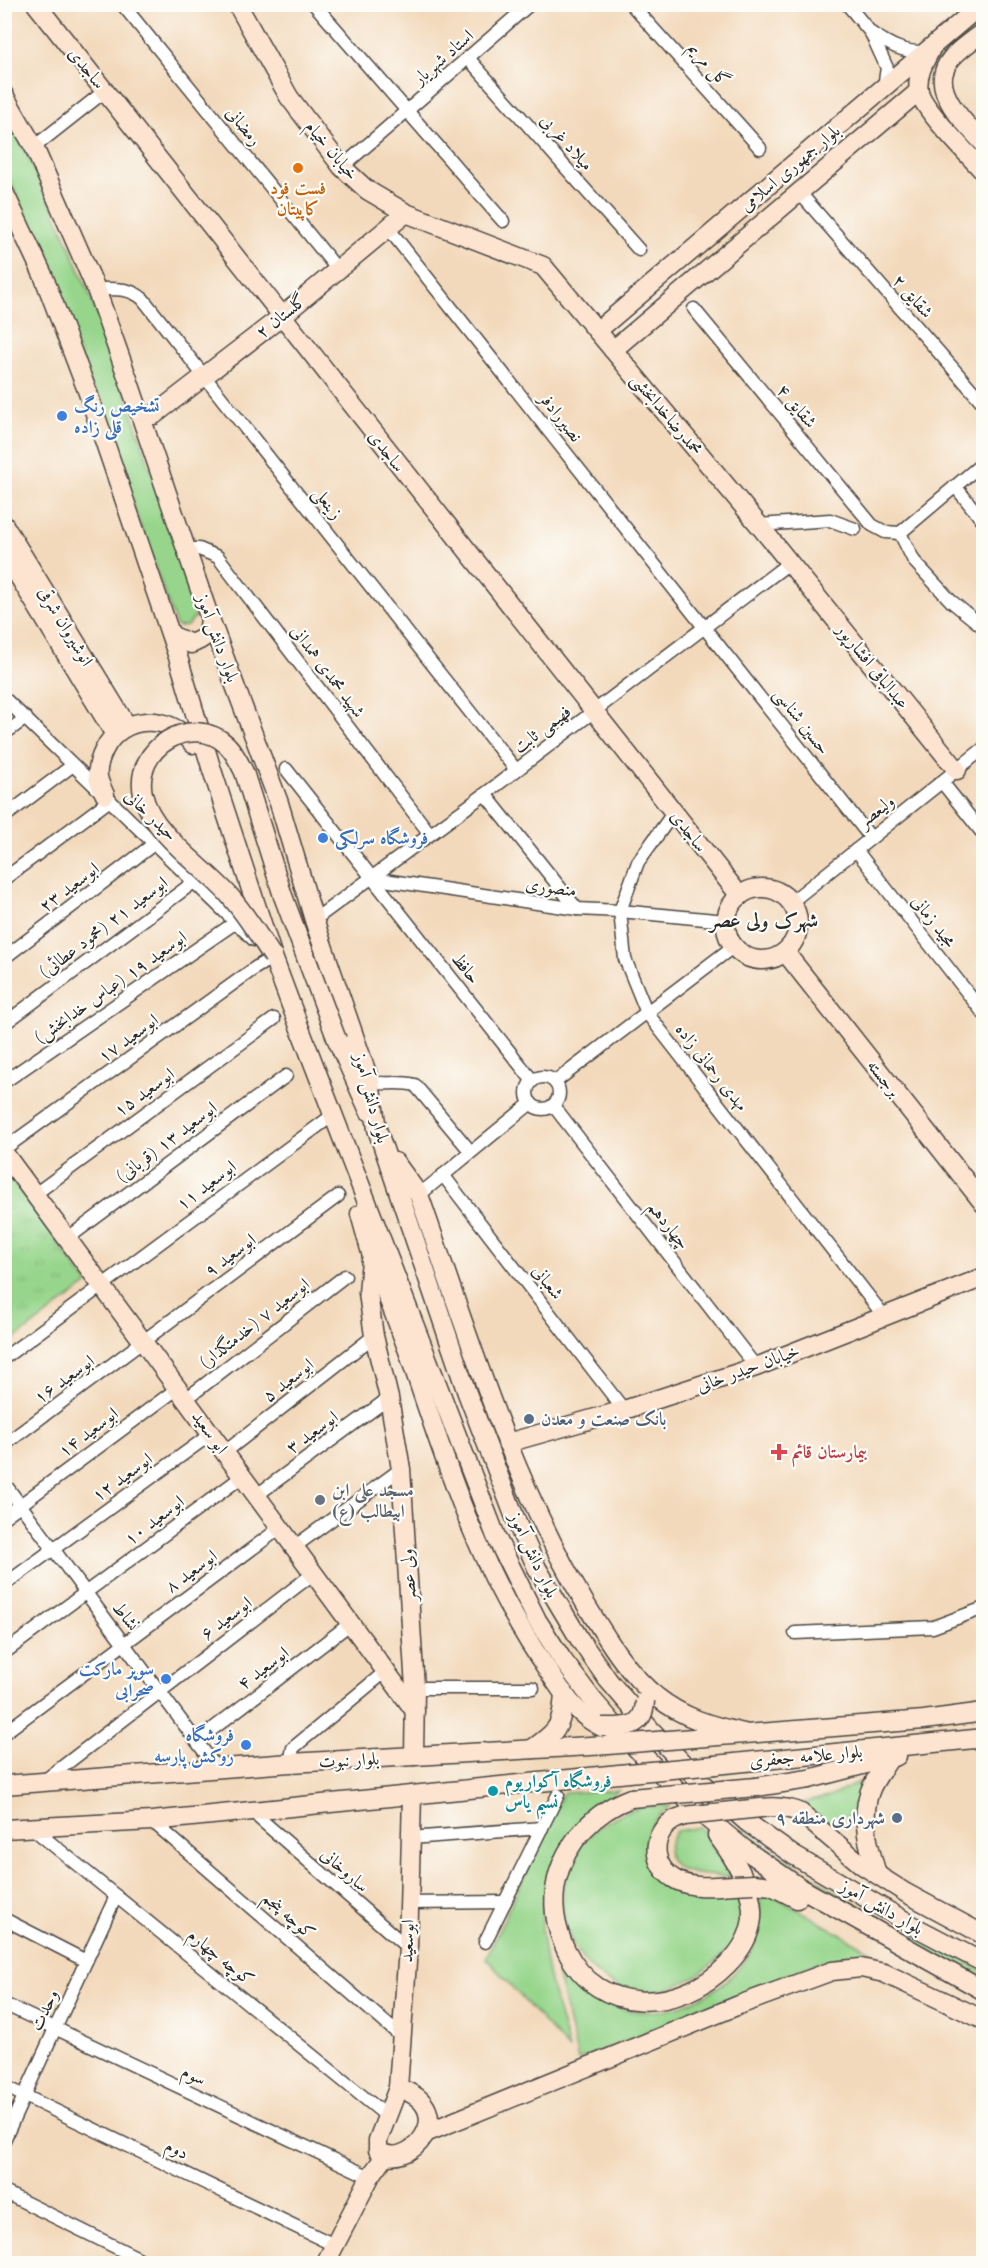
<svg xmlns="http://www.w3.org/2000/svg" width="988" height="2268" font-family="'Old Standard TT',Amiri,serif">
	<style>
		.grass { fill: #96d58b; stroke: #60805b; stroke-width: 1.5 }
		.park { fill: url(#park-tufts); stroke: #60805b; stroke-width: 1.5 }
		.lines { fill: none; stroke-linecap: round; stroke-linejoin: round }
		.street-casing { stroke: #494541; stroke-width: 15 }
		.secondary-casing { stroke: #494541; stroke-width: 21 }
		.street { stroke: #fff; stroke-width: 12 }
		.secondary { stroke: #fde4d1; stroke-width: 18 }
		.secondary-bridge-casing { stroke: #494541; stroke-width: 21; stroke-linecap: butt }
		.secondary-bridge { stroke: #fde4d1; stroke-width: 18 }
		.food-dot { fill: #e8710a; stroke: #fdfcf7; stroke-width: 2 }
		.shop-dot { fill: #3f7fe0; stroke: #fdfcf7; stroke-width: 2 }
		.service-dot { fill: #5c6f8a; stroke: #fdfcf7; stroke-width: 2 }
		.health-dot { fill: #e0444e; stroke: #fdfcf7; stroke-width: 2 }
		.worship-dot { fill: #6b7280; stroke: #fdfcf7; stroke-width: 2 }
		.culture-dot { fill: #0f9aa8; stroke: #fdfcf7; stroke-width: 2 }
		.labels { text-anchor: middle; stroke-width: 4.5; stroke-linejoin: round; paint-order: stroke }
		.street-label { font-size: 18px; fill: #2b2b2b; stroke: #fdfcf7 }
		.food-label { font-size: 18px; font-weight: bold; fill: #c56008; stroke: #fdfcf7 }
		.shop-label { font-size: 18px; font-weight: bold; fill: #366cbe; stroke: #fdfcf7; text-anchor: start }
		.service-label { font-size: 18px; font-weight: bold; fill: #4e5e75; stroke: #fdfcf7; text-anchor: start }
		.health-label { font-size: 18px; font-weight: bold; fill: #be3a42; stroke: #fdfcf7; text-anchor: start }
		.worship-label { font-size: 18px; font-weight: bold; fill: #5b616d; stroke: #fdfcf7; text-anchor: start }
		.culture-label { font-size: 18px; font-weight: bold; fill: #0d838f; stroke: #fdfcf7; text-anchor: start }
		.neighbourhood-label { font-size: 20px; font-weight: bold; fill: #2b2b2b; stroke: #fdfcf7 }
	</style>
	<defs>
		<pattern id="park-tufts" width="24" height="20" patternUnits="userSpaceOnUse" patternTransform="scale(1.5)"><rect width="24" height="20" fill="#96d58b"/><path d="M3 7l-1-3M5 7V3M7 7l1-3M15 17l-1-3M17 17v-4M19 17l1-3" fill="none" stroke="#81b778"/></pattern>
	</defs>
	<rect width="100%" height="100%" fill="#fdfcf7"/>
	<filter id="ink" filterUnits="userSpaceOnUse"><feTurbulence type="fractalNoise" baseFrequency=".0167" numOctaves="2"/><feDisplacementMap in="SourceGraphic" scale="12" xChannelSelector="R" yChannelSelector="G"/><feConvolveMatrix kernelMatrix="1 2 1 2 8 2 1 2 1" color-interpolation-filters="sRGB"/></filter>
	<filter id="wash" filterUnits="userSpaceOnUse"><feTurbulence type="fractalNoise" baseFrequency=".008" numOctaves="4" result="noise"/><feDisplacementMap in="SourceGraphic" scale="24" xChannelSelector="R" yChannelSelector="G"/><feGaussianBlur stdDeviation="1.35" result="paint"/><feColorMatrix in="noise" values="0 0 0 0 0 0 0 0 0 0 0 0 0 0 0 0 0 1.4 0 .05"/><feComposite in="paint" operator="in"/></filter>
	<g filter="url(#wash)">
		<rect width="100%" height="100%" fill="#f3d9bb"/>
		<g class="grass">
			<path d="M983,8V24L943,58L928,64L936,48Z"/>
			<path d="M4,112C93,268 141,444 198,614L187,626L180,627L176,625L49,270L5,168Z"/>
			<path d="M865,1779L858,1812C828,1829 824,1822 798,1804L832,1796Z"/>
			<path d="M618,1790C600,1804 588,1819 575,1837C568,1846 558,1856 553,1867C526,1924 554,1993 569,2050L486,1958L563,1793Z"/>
			<path d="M645,1806H671C644,1824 638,1846 656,1874C661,1883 670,1891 681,1895C697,1901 724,1896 742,1895C745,1928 736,1945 710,1966C601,2053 505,1894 603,1824C615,1815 631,1811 645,1806Z"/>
			<path d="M700,1827L710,1841L731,1877C703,1875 648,1875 676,1831Z"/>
			<path d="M745,1829L774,1851L848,1899L983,1971V1980C898,1934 817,1893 739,1834Z"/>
			<path d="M765,1896H774L882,1958C858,1955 840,1957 817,1963L578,2060L552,1951C568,1972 584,1992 609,2004C658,2028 733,1993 754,1945C760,1931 759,1914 760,1899Z"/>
		</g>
		<path class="park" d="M5,1171L88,1284L5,1346L4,1171Z"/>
	</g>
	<g filter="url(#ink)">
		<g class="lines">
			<g class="street-casing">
				<g id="street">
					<path d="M122,4L338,270"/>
					<path d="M314,4L503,221"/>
					<path d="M631,4L760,148"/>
					<path d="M847,4L871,33"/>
					<path d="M468,58L639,250"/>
					<path d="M884,87L887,68L871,33C890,45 903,53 926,52"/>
					<path d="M34,147L105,91"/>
					<path d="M342,167L530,4"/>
					<path d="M799,192L984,404"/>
					<path d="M388,228L871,838"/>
					<path d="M96,289C114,289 129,287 143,299L516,770"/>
					<path d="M694,309L872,525L885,532L900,533L984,462"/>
					<path d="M955,486L984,522"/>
					<path d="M759,525L830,520L855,529"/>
					<path d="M900,533L914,561L951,601L983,627"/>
					<path d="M186,549H199L218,557L430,834"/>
					<path d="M4,698L254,940"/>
					<path d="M4,734L26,718"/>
					<path d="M286,769L532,1080"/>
					<path d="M942,782L984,835"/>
					<path d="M485,794L577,909"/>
					<path d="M674,812L638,862L620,911L625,959L647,1013L884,1316"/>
					<path d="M4,817L73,765"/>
					<path d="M856,850L984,1014"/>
					<path d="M371,878L577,909L620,911L726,921"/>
					<path d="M4,879L110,800"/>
					<path d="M791,902L984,748"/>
					<path d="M314,920L485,794L789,563"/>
					<path d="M4,958L155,843"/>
					<path d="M4,1024L194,882"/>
					<circle cx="543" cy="1093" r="16"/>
					<path d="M4,1082L236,922"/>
					<path d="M370,1082C385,1085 400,1081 415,1085L471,1152"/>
					<path d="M555,1082L734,946"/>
					<path d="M553,1105L756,1367"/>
					<path d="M4,1149L255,968L273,957L269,954"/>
					<path d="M443,1175L624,1410"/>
					<path d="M35,1194L274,1019"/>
					<path d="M419,1195L531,1103"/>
					<path d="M68,1238L286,1076"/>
					<path d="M4,1358L333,1115"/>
					<path d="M186,1399L345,1276"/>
					<path d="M4,1445L338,1196"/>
					<path d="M225,1452L374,1336"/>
					<path d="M4,1483L218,1770"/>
					<path d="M257,1495L389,1398"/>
					<path d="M4,1517L178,1388"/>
					<path d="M294,1547L401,1469"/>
					<path d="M4,1585L211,1434"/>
					<path d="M795,1633L933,1627L984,1608"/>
					<path d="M4,1653L243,1476"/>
					<path d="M415,1688H533"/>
					<path d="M4,1733L280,1528"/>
					<path d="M197,1741L351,1623"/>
					<path d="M290,1763L293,1748L386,1671"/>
					<path d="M44,1781L314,1573"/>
					<path d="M259,1818L408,1948"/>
					<path d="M152,1821L403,2038"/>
					<path d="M31,1827L388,2117"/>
					<path d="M410,1838L542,1828"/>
					<path d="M408,1903L505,1902"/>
					<path d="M4,1919L86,1961"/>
					<path d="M485,1942L558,1795"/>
					<path d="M4,2004L370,2177"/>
					<path d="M4,2086L334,2245"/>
					<path d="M4,2140L116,1896"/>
					<path d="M4,2192L150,2264"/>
				</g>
			</g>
			<g class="secondary-casing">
				<g id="secondary">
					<path d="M36,4L740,896"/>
					<path d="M237,4L289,97L342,167L367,190L406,213L543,266L759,525L957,770"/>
					<path d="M984,31C971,42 948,55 944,72C936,97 969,127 984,144"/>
					<path d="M930,51C924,62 916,77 919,91C922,109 970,156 984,172"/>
					<path d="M4,95L34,147L96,289L128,379L210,619L279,803L314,920L370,1082L377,1129L467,1393L519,1528L537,1568L580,1640L608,1680L651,1730L700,1781L748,1823L793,1855L919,1929L984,1963"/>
					<path d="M4,192L43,275L88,393L178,657L211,767L273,957L292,1008L497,1539L537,1620L562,1659L592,1699L624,1736L697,1810L744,1849L799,1887L984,1991"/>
					<path d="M597,331L982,4"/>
					<path d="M613,350L919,91"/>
					<path d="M154,415L281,317L406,213"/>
					<path d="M4,525L127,726"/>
					<path d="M4,552L114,733"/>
					<path d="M171,635L191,644C207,637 208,636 210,619"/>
					<path d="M105,795C103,790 99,783 98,777C97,769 100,758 104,750C121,714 170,713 193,744"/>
					<circle cx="762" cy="924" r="36"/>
					<path d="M785,952L984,1204"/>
					<path d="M337,1040L369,1111"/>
					<path d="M4,1153L415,1711"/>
					<path d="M395,1162L419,1195C468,1333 510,1477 585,1603C604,1634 628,1675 657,1697C683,1718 712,1726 744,1733"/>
					<path d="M360,1214L371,1253C383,1286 396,1318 408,1351C445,1462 481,1576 549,1672C564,1694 577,1716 602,1727"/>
					<path d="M371,1260L368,1293L374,1336L389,1398L401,1469L415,1688L414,1756"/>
					<path d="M507,1443L624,1410L756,1367L984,1277"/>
					<path d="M693,1738L924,1720L984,1712"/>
					<path d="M532,1749C558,1731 562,1726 564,1693"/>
					<path d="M715,1765L984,1738"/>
					<path d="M4,1785L290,1763L608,1745"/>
					<path d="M756,1787L809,1779L897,1756"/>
					<path d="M631,1798C595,1811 566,1842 557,1879C551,1904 555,1927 566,1950C598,2017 680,2013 727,1965C740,1952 750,1937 752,1918C754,1888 734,1858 717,1835"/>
					<path d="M761,1808C776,1806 788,1807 801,1813L862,1865L906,1893L984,1935"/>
					<path d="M684,1816C650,1825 647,1866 678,1881C695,1889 716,1886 734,1885"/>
					<path d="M4,1829L152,1821L629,1773"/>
					<path d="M877,1874C869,1848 860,1818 870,1791C874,1780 883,1769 889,1759"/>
					<path d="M754,1884L772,1886L797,1899"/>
					<path d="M398,2088L408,1948L412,1795"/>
					<path d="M398,2088C465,2109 406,2175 378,2150V2140Z"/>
					<path d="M428,2132L739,2005L832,1971L861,1968L884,1973L984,2020"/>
					<path d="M325,2264L370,2177L385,2156"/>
				</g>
			</g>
			<use href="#street" class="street"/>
			<use href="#secondary" class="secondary"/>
			<g class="secondary-bridge-casing">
				<g id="secondary-bridge">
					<path d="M273,957C259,936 245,913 228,894C203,866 151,833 143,794C133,748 192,712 227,745C235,753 239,762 244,772L283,896L337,1040"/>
					<path d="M602,1727C625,1727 644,1729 645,1701"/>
					<path d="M608,1745L693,1738"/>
					<path d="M629,1773L715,1765"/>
					<path d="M631,1798L756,1787"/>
					<path d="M684,1816L761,1808"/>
					<path d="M734,1885L754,1884"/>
				</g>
			</g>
			<use href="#secondary-bridge" class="secondary-bridge"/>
		</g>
	</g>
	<circle class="food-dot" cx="298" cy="168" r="6"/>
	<g class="shop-dot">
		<circle cx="62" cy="416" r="6"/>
		<circle cx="323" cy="838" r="6"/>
		<circle cx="166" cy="1679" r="6"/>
		<circle cx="246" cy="1745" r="6"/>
	</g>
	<g class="service-dot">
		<circle cx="529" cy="1419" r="6"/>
		<circle cx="897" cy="1818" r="6"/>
	</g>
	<path class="health-dot" d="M776 1443h6v6h6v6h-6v6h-6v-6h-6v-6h6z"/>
	<circle class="worship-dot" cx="320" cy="1500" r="6"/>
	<circle class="culture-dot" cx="493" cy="1791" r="6"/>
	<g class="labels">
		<g class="street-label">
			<text transform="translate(443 57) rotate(-41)" y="6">استاد شهریار</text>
			<text transform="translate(709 64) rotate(48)" y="6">گل مریم</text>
			<text transform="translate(87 68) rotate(51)" y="6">ساجدی</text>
			<text transform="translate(244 126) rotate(51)" y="6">رمضانی</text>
			<text transform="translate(567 142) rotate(48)" y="6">میلاد غربی</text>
			<text transform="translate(332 150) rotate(50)" y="6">خیابان خیام</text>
			<text transform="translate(790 168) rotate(-40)" y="6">بلوار جمهوری اسلامی</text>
			<text transform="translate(913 296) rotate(49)" y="6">شقایق ۲</text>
			<text transform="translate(281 316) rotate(-39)" y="6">گلستان ۲</text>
			<text transform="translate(797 406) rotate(50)" y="6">شقایق ۴</text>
			<text transform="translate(667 414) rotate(50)" y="6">محمدرضاخدابخشی</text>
			<text transform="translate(561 417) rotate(52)" y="6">نصیررادفر</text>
			<text transform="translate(387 451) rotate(52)" y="6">ساجدی</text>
			<text transform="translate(328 503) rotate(52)" y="6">زینعلی</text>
			<text transform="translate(66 626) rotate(59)" y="6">انوشیروان شرقی</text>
			<text transform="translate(218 638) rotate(70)" y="6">بلوار دانش آموز</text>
			<text transform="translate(873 666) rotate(51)" y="6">عبدالباقی افشارپور</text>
			<text transform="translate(328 671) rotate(53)" y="6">شهید محمدی همدانی</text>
			<text transform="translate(802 721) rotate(52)" y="6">حسین شناسی</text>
			<text transform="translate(542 729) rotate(-37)" y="6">فهیمی ثابت</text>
			<text transform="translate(876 811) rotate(-38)" y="6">ولیعصر</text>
			<text transform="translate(151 815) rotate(44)" y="6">حیدر خانی</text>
			<text transform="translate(689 831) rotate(52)" y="6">ساجدی</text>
			<text transform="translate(69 887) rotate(-37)" y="6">ابوسعید ۲۳</text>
			<text transform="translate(551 887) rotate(8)" y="6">منصوری</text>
			<text transform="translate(934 921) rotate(52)" y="6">مجید زمانی</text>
			<text transform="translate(103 927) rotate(-37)" y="6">ابوسعید ۲۱ (محمود عطائی)</text>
			<text transform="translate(466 968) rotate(51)" y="6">حافظ</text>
			<text transform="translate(110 987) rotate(-35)" y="6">ابوسعید ۱۹ (عباس خدابخش)</text>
			<text transform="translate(128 1038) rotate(-36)" y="6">ابوسعید ۱۷</text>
			<text transform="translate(712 1067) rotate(52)" y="6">مهدی رحمانی زاده</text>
			<text transform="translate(884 1078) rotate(52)" y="6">برجسته</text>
			<text transform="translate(144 1092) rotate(-36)" y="6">ابوسعید ۱۵</text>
			<text transform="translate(372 1098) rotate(75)" y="6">بلوار دانش آموز</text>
			<text transform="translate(166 1142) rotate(-37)" y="6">ابوسعید ۱۳ (قربانی)</text>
			<text transform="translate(206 1185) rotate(-37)" y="6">ابوسعید ۱۱</text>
			<text transform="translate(669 1225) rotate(52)" y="6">چهاردهم</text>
			<text transform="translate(230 1255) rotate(-37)" y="6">ابوسعید ۹</text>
			<text transform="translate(548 1282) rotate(52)" y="6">شعبانی</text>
			<text transform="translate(254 1323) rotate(-38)" y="6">ابوسعید ۷ (خدمتگذار)</text>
			<text transform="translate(748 1368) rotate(-20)" y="6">خیابان حیدر خانی</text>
			<text transform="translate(64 1379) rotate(-36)" y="6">ابوسعید ۱۶</text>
			<text transform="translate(288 1380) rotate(-38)" y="6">ابوسعید ۵</text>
			<text transform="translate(88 1432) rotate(-37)" y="6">ابوسعید ۱۴</text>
			<text transform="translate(210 1432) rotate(54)" y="6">ابو سعید</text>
			<text transform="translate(312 1432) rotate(-36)" y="6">ابوسعید ۳</text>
			<text transform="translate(122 1477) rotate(-36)" y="6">ابوسعید ۱۲</text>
			<text transform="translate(154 1520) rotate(-37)" y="6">ابوسعید ۱۰</text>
			<text transform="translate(534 1555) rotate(65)" y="6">بلوار دانش آموز</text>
			<text transform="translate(191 1571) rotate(-36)" y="6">ابوسعید ۸</text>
			<text transform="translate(408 1575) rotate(-94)" y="6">ولی عصر</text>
			<text transform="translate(126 1616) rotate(53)" y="6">نشاط</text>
			<text transform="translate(226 1618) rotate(-37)" y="6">ابوسعید ۶</text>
			<text transform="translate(263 1668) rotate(-37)" y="6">ابوسعید ۴</text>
			<text transform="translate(806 1756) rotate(-5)" y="6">بلوار علامه جعفری</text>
			<text transform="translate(349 1760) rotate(-3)" y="6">بلوار نبوت</text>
			<text transform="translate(345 1870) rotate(41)" y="6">ساروخانی</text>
			<text transform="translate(882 1907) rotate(30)" y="6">بلوار دانش آموز</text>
			<text transform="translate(289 1915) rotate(41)" y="6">کوچه پنجم</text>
			<text transform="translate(407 1941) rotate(-88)" y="6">ابوسعید</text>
			<text transform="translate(221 1957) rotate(39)" y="6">کوچه چهارم</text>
			<text transform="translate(44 2010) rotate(-65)" y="6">وحدت</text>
			<text transform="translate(194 2075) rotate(25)" y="6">سوم</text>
			<text transform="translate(177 2149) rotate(26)" y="6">دوم</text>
		</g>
		<g class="food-label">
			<text x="298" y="194">فست فود<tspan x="298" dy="21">کاپیتان</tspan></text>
		</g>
		<g class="shop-label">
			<text x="74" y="412">تشخیص رنگ<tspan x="74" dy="21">قلی زاده</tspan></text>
			<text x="335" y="844">فروشگاه سرلکی</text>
			<text x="154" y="1675" text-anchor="end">سوپر مارکت<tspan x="154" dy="21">صحرابی</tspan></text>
			<text x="234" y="1741" text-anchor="end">فروشگاه<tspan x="234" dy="21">روکش پارسه</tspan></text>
		</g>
		<g class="service-label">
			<text x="541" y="1425">بانک صنعت و معدن</text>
			<text x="885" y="1824" text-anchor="end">شهرداری منطقه ۹</text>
		</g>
		<g class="health-label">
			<text x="792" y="1458">بیمارستان قائم</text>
		</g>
		<g class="worship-label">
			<text x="332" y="1496">مسجد علی ابن<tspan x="332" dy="21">ابیطالب (ع)</tspan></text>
		</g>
		<g class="culture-label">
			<text x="505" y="1787">فروشگاه آکواریوم<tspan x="505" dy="21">نسیم یاس</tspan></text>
		</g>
		<g class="neighbourhood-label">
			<text x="764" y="927">شهرک ولی عصر</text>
		</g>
	</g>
	<rect width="988" height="2268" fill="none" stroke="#fdfcf7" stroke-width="24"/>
</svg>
